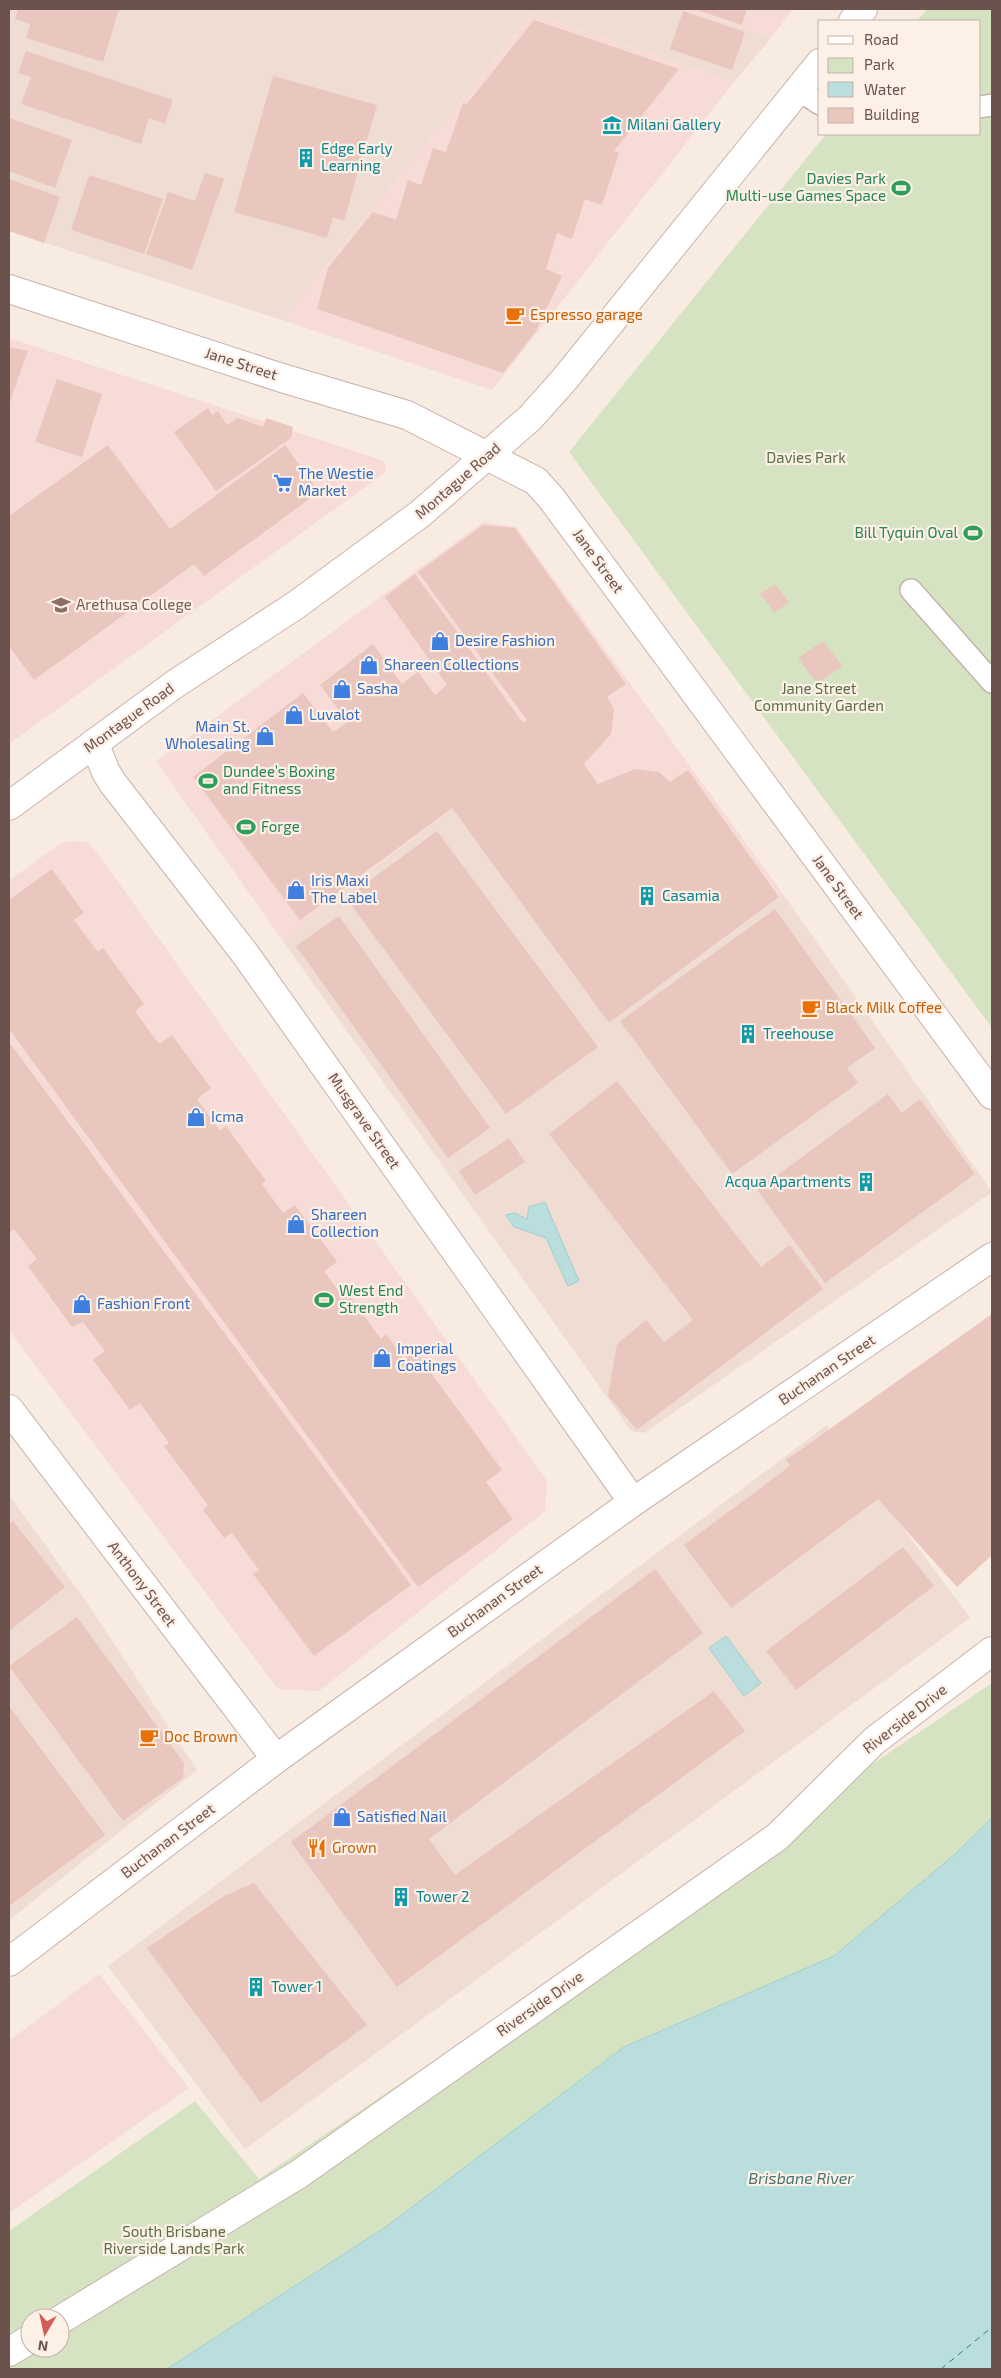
<svg xmlns="http://www.w3.org/2000/svg" width="1001" height="2378" font-family="'Exo 2',sans-serif">
	<style>
		.residential { fill: #efdcd2 }
		.commercial { fill: #f7dbd7 }
		.green { fill: #d6e3c3; fill-rule: evenodd }
		.water { fill: #badedd; stroke: #a2cfcd }
		.lines { fill: none; stroke-linecap: round; stroke-linejoin: round }
		.ferry { stroke: #477675; stroke-width: 1; stroke-dasharray: 6 5; stroke-linecap: butt }
		.building { fill: #eac7be }
		.lane-casing { stroke: #c7b2ab; stroke-width: 24 }
		.street-casing { stroke: #c7b2ab; stroke-width: 30 }
		.secondary-casing { stroke: #ccb4ab; stroke-width: 30 }
		.lane { stroke: #fff; stroke-width: 21 }
		.street { stroke: #fff; stroke-width: 28 }
		.secondary { stroke: #fff; stroke-width: 28 }
		.labels { text-anchor: middle; stroke-width: 4.5; stroke-linejoin: round; paint-order: stroke }
		.culture-label { font-size: 15px; fill: #0d838f; stroke: #fcf0e7; text-anchor: start }
		.leisure-label { font-size: 15px; fill: #27864d; stroke: #fcf0e7; text-anchor: start }
		.food-label { font-size: 15px; fill: #c56008; stroke: #fcf0e7; text-anchor: start }
		.street-label { font-size: 15px; fill: #6c524c; stroke: #fcf0e7 }
		.park-label { font-size: 15px; fill: #5b7046; stroke: #fcf0e7 }
		.shop-label { font-size: 15px; fill: #366cbe; stroke: #fcf0e7; text-anchor: start }
		.education-label { font-size: 15px; fill: #785e54; stroke: #fcf0e7; text-anchor: start }
		.water-label { font-size: 16px; font-style: italic; fill: #477675; stroke: #fcf0e7 }
	</style>
	<rect width="100%" height="100%" fill="#f8ebe2"/>
	<g class="residential">
		<path d="M10,9H682L771,38L734,82L532,13L282,320L9,231Z"/>
		<path d="M452,808L609,1023L783,894L992,1192L644,1433L631,1431L283,941Z"/>
		<path d="M827,1425L970,1618L245,2149L108,1966Z"/>
		<path d="M9,1495L85,1600L197,1770L9,1920Z"/>
	</g>
	<g class="commercial">
		<path d="M682,9H793L771,38Z"/>
		<path d="M532,13L734,82L492,390L282,320Z"/>
		<path d="M9,338L384,461L386,472L9,744Z"/>
		<path d="M483,522L516,527L783,894L609,1023L452,809L283,941L156,761Z"/>
		<path d="M68,841L87,842L96,851L547,1481L545,1511L319,1691L278,1689L9,1330V881L55,847Z"/>
		<path d="M99,1974L189,2088L9,2213V2041Z"/>
	</g>
	<g class="green">
		<path d="M927,9H992V1028L569,452L826,134H980V21H917Z"/>
		<path d="M992,1683V1818L954,1855L834,1956L624,2047L387,2226L167,2369H9V2231L195,2101L259,2179ZM30,2318H60V2348H30Z"/>
	</g>
	<g class="water">
		<path d="M545,1202L579,1281L568,1286L546,1238L514,1227L506,1215L515,1213L527,1219L529,1207Z"/>
		<path d="M726,1636L761,1683L744,1696L709,1648Z"/>
		<path d="M992,1818V2369H167L387,2226L624,2047L834,1956L954,1855Z"/>
	</g>
	<g class="lines">
		<path class="ferry" d="M941,2369L992,2327"/>
	</g>
	<g class="building">
		<path d="M18,9H119L103,62L26,38L30,24L15,19Z"/>
		<path d="M694,9H747L742,25Z"/>
		<path d="M683,11L745,32L732,70L670,49Z"/>
		<path d="M534,20L679,69L614,151L619,153L602,205L585,199L572,239L557,233L546,269L562,276L536,331L503,373L317,309L328,268L373,212L396,220L408,180L421,185L433,148L446,152L463,103L467,104Z"/>
		<path d="M26,51L173,100L165,124L149,118L141,144L21,104L31,77L18,73Z"/>
		<path d="M273,76L377,105L344,221L333,217L327,238L234,212Z"/>
		<path d="M9,118L72,140L55,188L9,171Z"/>
		<path d="M205,173L224,179L192,270L146,254L168,192L195,201Z"/>
		<path d="M89,175L163,199L144,254L71,230Z"/>
		<path d="M9,179L60,197L44,243L9,231Z"/>
		<path d="M9,347L28,351L9,404Z"/>
		<path d="M57,379L102,394L82,457L35,442Z"/>
		<path d="M208,408L212,415L218,411L227,425L238,418L263,427L266,418L293,427L291,438L216,491L174,432Z"/>
		<path d="M108,445L170,529L285,445L319,492L204,576L194,564L34,680L9,646V516Z"/>
		<path d="M483,525L515,528L626,684L607,697L614,709L611,734L584,764L598,784L635,769L659,772L670,782L688,770L779,897L609,1023L452,808L300,920L193,777L303,693L333,732L348,722L320,685L373,644L402,684L418,672L435,695L447,685L385,597L415,574L523,723L527,720L418,572Z"/>
		<path d="M775,584L789,602L775,613L760,594Z"/>
		<path d="M823,641L842,666L817,684L798,658Z"/>
		<path d="M437,831L598,1047L506,1114L346,898Z"/>
		<path d="M52,869L84,913L74,920L98,952L103,948L144,1004L135,1011L159,1044L172,1035L211,1088L197,1099L220,1131L226,1126L266,1181L262,1184L283,1213L295,1205L337,1262L324,1271L344,1298L349,1295L381,1339L386,1334L404,1359L415,1351L502,1470L486,1482L513,1519L418,1587L9,1029V900Z"/>
		<path d="M775,909L875,1048L847,1068L858,1083L732,1174L620,1021Z"/>
		<path d="M339,916L490,1128L448,1158L296,946Z"/>
		<path d="M9,1042L411,1585L314,1656L253,1574L259,1570L232,1533L224,1538L203,1510L208,1505L164,1446L169,1443L140,1403L130,1410L93,1360L105,1351L83,1322L72,1327L28,1266L37,1259L14,1229L9,1233Z"/>
		<path d="M617,1081L761,1267L790,1245L823,1289L637,1430L608,1396L617,1344L646,1320L664,1342L693,1320L549,1134Z"/>
		<path d="M888,1094L902,1113L920,1099L975,1174L825,1283L757,1190Z"/>
		<path d="M509,1138L525,1162L475,1195L459,1171Z"/>
		<path d="M992,1314V1555L957,1587L878,1499L731,1608L684,1545L790,1466L786,1460Z"/>
		<path d="M13,1521L65,1587L9,1631V1524Z"/>
		<path d="M903,1547L934,1586L796,1690L766,1651Z"/>
		<path d="M655,1569L703,1633L429,1839L455,1875L714,1691L745,1731L397,1987L291,1842Z"/>
		<path d="M77,1617L184,1763L183,1778L123,1821L9,1666Z"/>
		<path d="M9,1706L105,1835L9,1906Z"/>
		<path d="M254,1883L367,2025L261,2103L147,1948L224,1896Z"/>
	</g>
	<g class="lines">
		<g class="lane-casing">
			<g id="lane">
				<path d="M799,90L820,104"/>
				<path d="M980,107L992,105"/>
				<path d="M911,590L992,682"/>
			</g>
		</g>
		<g class="street-casing">
			<g id="street">
				<path d="M9,289L282,378L407,415L536,481L552,499L992,1095"/>
				<path d="M94,743L106,772L112,782L246,955L633,1502"/>
				<path d="M9,1409L276,1759"/>
				<path d="M9,1962L276,1759L633,1502L992,1257"/>
				<path d="M60,2320L299,2174L777,1837L874,1741L992,1651"/>
				<path d="M9,2352L30,2339"/>
			</g>
		</g>
		<g class="secondary-casing">
			<g id="secondary">
				<path d="M853,21L863,9"/>
				<path d="M9,806L175,684L296,605L420,514L530,418L564,380L820,63"/>
			</g>
		</g>
		<use href="#lane" class="lane"/>
		<use href="#street" class="street"/>
		<use href="#secondary" class="secondary"/>
	</g>
	<defs>
		<g id="museum-bare" transform="scale(1.5)"><path d="M0-6L6-3V-2H-6V-3ZM-5-1h2V3h-2ZM-1-1h2V3h-2ZM3-1h2V3H3ZM-6 4H6V6H-6Z" fill="#0f9aa8" stroke="#fcf0e7" stroke-width="2.5" paint-order="stroke"/></g>
		<g id="building-bare" transform="scale(1.5)"><path d="M-4-6H4V6H1V3H-1V6H-4ZM-2.5-4.3h1.7v1.8h-1.7ZM.8-4.3h1.7v1.8H.8ZM-2.5-1h1.7V.8h-1.7ZM.8-1h1.7V.8H.8Z" fill="#0f9aa8" stroke="#fcf0e7" stroke-width="2.5" paint-order="stroke"/></g>
		<g id="stadium-bare" transform="scale(1.5)"><path d="M0-5a6.5 5 0 1 0 0 10a6.5 5 0 1 0 0-10ZM-3.5-1.8h7v3.6h-7Z" fill="#2e9e5b" stroke="#fcf0e7" stroke-width="2.5" paint-order="stroke"/></g>
		<g id="cafe-bare" transform="scale(1.5)"><path d="M-5.5-4.5H6V0H3Q3 3.5 0 3.5H-2.5Q-5.5 3.5-5.5 0ZM3-3.2v2h1.7v-2ZM-6 4.5H4V6H-6Z" fill="#e8710a" stroke="#fcf0e7" stroke-width="2.5" paint-order="stroke"/></g>
		<g id="supermarket-bare" transform="scale(1.5)"><path d="M-6-5.5h2.5l.6 2H6L4.5 2H-2.5L-4.4-4H-6ZM-1.5 3.2a1.3 1.3 0 1 0 .1 0ZM3 3.2a1.3 1.3 0 1 0 .1 0Z" fill="#3f7fe0" stroke="#fcf0e7" stroke-width="2.5" paint-order="stroke"/></g>
		<g id="school-bare" transform="scale(1.5)"><path d="M0-5L7-2L0 1L-7-2ZM-4 1L0 2.5L4 1V4Q0 6-4 4Z" fill="#8d6e63" stroke="#fcf0e7" stroke-width="2.5" paint-order="stroke"/></g>
		<g id="shop-bare" transform="scale(1.5)"><path d="M-5-2.5h2.3a2.7 3.5 0 0 1 5.4 0H5L5.5 6h-11ZM-1.5-2.5h3a1.5 2.3 0 0 0-3 0Z" fill="#3f7fe0" stroke="#fcf0e7" stroke-width="2.5" paint-order="stroke"/></g>
		<g id="restaurant-bare" transform="scale(1.5)"><path d="M-5-6h1v4h1v-4h1v4h1v-4h1v5L-1.5 .5V6h-2V.5L-5-1ZM5-6V6H3V1.5H1.5Q1.5-4 5-6Z" fill="#e8710a" stroke="#fcf0e7" stroke-width="2.5" paint-order="stroke"/></g>
	</defs>
	<g fill-rule="evenodd">
		<use href="#museum-bare" x="612" y="125"/>
		<use href="#building-bare" x="306" y="158"/>
		<use href="#stadium-bare" x="901" y="188"/>
		<use href="#cafe-bare" x="515" y="315"/>
		<use href="#supermarket-bare" x="283" y="483"/>
		<use href="#stadium-bare" x="973" y="533"/>
		<use href="#school-bare" x="61" y="605"/>
		<use href="#shop-bare" x="440" y="641"/>
		<use href="#shop-bare" x="369" y="665"/>
		<use href="#shop-bare" x="342" y="689"/>
		<use href="#shop-bare" x="294" y="715"/>
		<use href="#shop-bare" x="265" y="736"/>
		<use href="#stadium-bare" x="208" y="781"/>
		<use href="#stadium-bare" x="246" y="827"/>
		<use href="#shop-bare" x="296" y="890"/>
		<use href="#building-bare" x="647" y="896"/>
		<use href="#cafe-bare" x="811" y="1008"/>
		<use href="#building-bare" x="748" y="1034"/>
		<use href="#shop-bare" x="196" y="1117"/>
		<use href="#building-bare" x="866" y="1182"/>
		<use href="#shop-bare" x="296" y="1224"/>
		<use href="#stadium-bare" x="324" y="1300"/>
		<use href="#shop-bare" x="82" y="1304"/>
		<use href="#shop-bare" x="382" y="1358"/>
		<use href="#cafe-bare" x="149" y="1737"/>
		<use href="#shop-bare" x="342" y="1817"/>
		<use href="#restaurant-bare" x="317" y="1848"/>
		<use href="#building-bare" x="401" y="1897"/>
		<use href="#building-bare" x="256" y="1987"/>
	</g>
	<g class="labels">
		<g class="culture-label">
			<text x="627" y="130">Milani Gallery</text>
			<text x="321" y="154">Edge Early<tspan x="321" dy="17">Learning</tspan></text>
			<text x="662" y="901">Casamia</text>
			<text x="763" y="1039">Treehouse</text>
			<text x="851" y="1187" text-anchor="end">Acqua Apartments</text>
			<text x="416" y="1902">Tower 2</text>
			<text x="271" y="1992">Tower 1</text>
		</g>
		<g class="leisure-label">
			<text x="886" y="184" text-anchor="end">Davies Park<tspan x="886" dy="17">Multi-use Games Space</tspan></text>
			<text x="958" y="538" text-anchor="end">Bill Tyquin Oval</text>
			<text x="223" y="777">Dundee’s Boxing<tspan x="223" dy="17">and Fitness</tspan></text>
			<text x="261" y="832">Forge</text>
			<text x="339" y="1296">West End<tspan x="339" dy="17">Strength</tspan></text>
		</g>
		<g class="food-label">
			<text x="530" y="320">Espresso garage</text>
			<text x="826" y="1013">Black Milk Coffee</text>
			<text x="164" y="1742">Doc Brown</text>
			<text x="332" y="1853">Grown</text>
		</g>
		<g class="street-label">
			<text transform="translate(241 364) rotate(18)" y="5">Jane Street</text>
			<text transform="translate(458 481) rotate(-41)" y="5">Montague Road</text>
			<text transform="translate(598 561) rotate(54)" y="5">Jane Street</text>
			<text transform="translate(129 718) rotate(-36)" y="5">Montague Road</text>
			<text transform="translate(838 887) rotate(54)" y="5">Jane Street</text>
			<text transform="translate(364 1121) rotate(55)" y="5">Musgrave Street</text>
			<text transform="translate(827 1370) rotate(-34)" y="5">Buchanan Street</text>
			<text transform="translate(142 1584) rotate(53)" y="5">Anthony Street</text>
			<text transform="translate(495 1601) rotate(-36)" y="5">Buchanan Street</text>
			<text transform="translate(905 1719) rotate(-38)" y="5">Riverside Drive</text>
			<text transform="translate(168 1841) rotate(-37)" y="5">Buchanan Street</text>
			<text transform="translate(540 2004) rotate(-35)" y="5">Riverside Drive</text>
		</g>
		<g class="park-label">
			<text x="806" y="463">Davies Park</text>
			<text x="819" y="694">Jane Street<tspan x="819" dy="17">Community Garden</tspan></text>
			<text x="174" y="2237">South Brisbane<tspan x="174" dy="17">Riverside Lands Park</tspan></text>
		</g>
		<g class="shop-label">
			<text x="298" y="479">The Westie<tspan x="298" dy="17">Market</tspan></text>
			<text x="455" y="646">Desire Fashion</text>
			<text x="384" y="670">Shareen Collections</text>
			<text x="357" y="694">Sasha</text>
			<text x="309" y="720">Luvalot</text>
			<text x="250" y="732" text-anchor="end">Main St.<tspan x="250" dy="17">Wholesaling</tspan></text>
			<text x="311" y="886">Iris Maxi<tspan x="311" dy="17">The Label</tspan></text>
			<text x="211" y="1122">Icma</text>
			<text x="311" y="1220">Shareen<tspan x="311" dy="17">Collection</tspan></text>
			<text x="97" y="1309">Fashion Front</text>
			<text x="397" y="1354">Imperial<tspan x="397" dy="17">Coatings</tspan></text>
			<text x="357" y="1822">Satisfied Nail</text>
		</g>
		<g class="education-label">
			<text x="76" y="610">Arethusa College</text>
		</g>
		<g class="water-label">
			<text x="801" y="2184">Brisbane River</text>
		</g>
	</g>
	<rect width="1001" height="2378" fill="none" stroke="#6c524c" stroke-width="20"/>
	<rect x="818" y="20" width="162" height="115" fill="#fcf0e7" stroke="#c2b1a9"/>
	<rect x="828" y="36" width="25" height="8" fill="#ffffff" stroke="#c2b1a9"/>
	<text x="864" y="45" font-size="15" fill="#6c524c">Road</text>
	<rect x="828" y="58" width="25" height="15" fill="#d6e3c3" stroke="#c2b1a9"/>
	<text x="864" y="70" font-size="15" fill="#6c524c">Park</text>
	<rect x="828" y="82" width="25" height="15" fill="#badedd" stroke="#c2b1a9"/>
	<text x="864" y="95" font-size="15" fill="#6c524c">Water</text>
	<rect x="828" y="108" width="25" height="15" fill="#eac7be" stroke="#c2b1a9"/>
	<text x="864" y="120" font-size="15" fill="#6c524c">Building</text>
	<g transform="translate(45 2333) rotate(189)"><circle r="24" fill="#fcf0e7" stroke="#c2b1a9"/>
	<path d="M0-4L9 19L0 12L-9 19Z" fill="#d25c57"/>
	<text y="-8" font-size="14" font-weight="bold" text-anchor="middle" fill="#6c524c">N</text>
	</g>
</svg>
